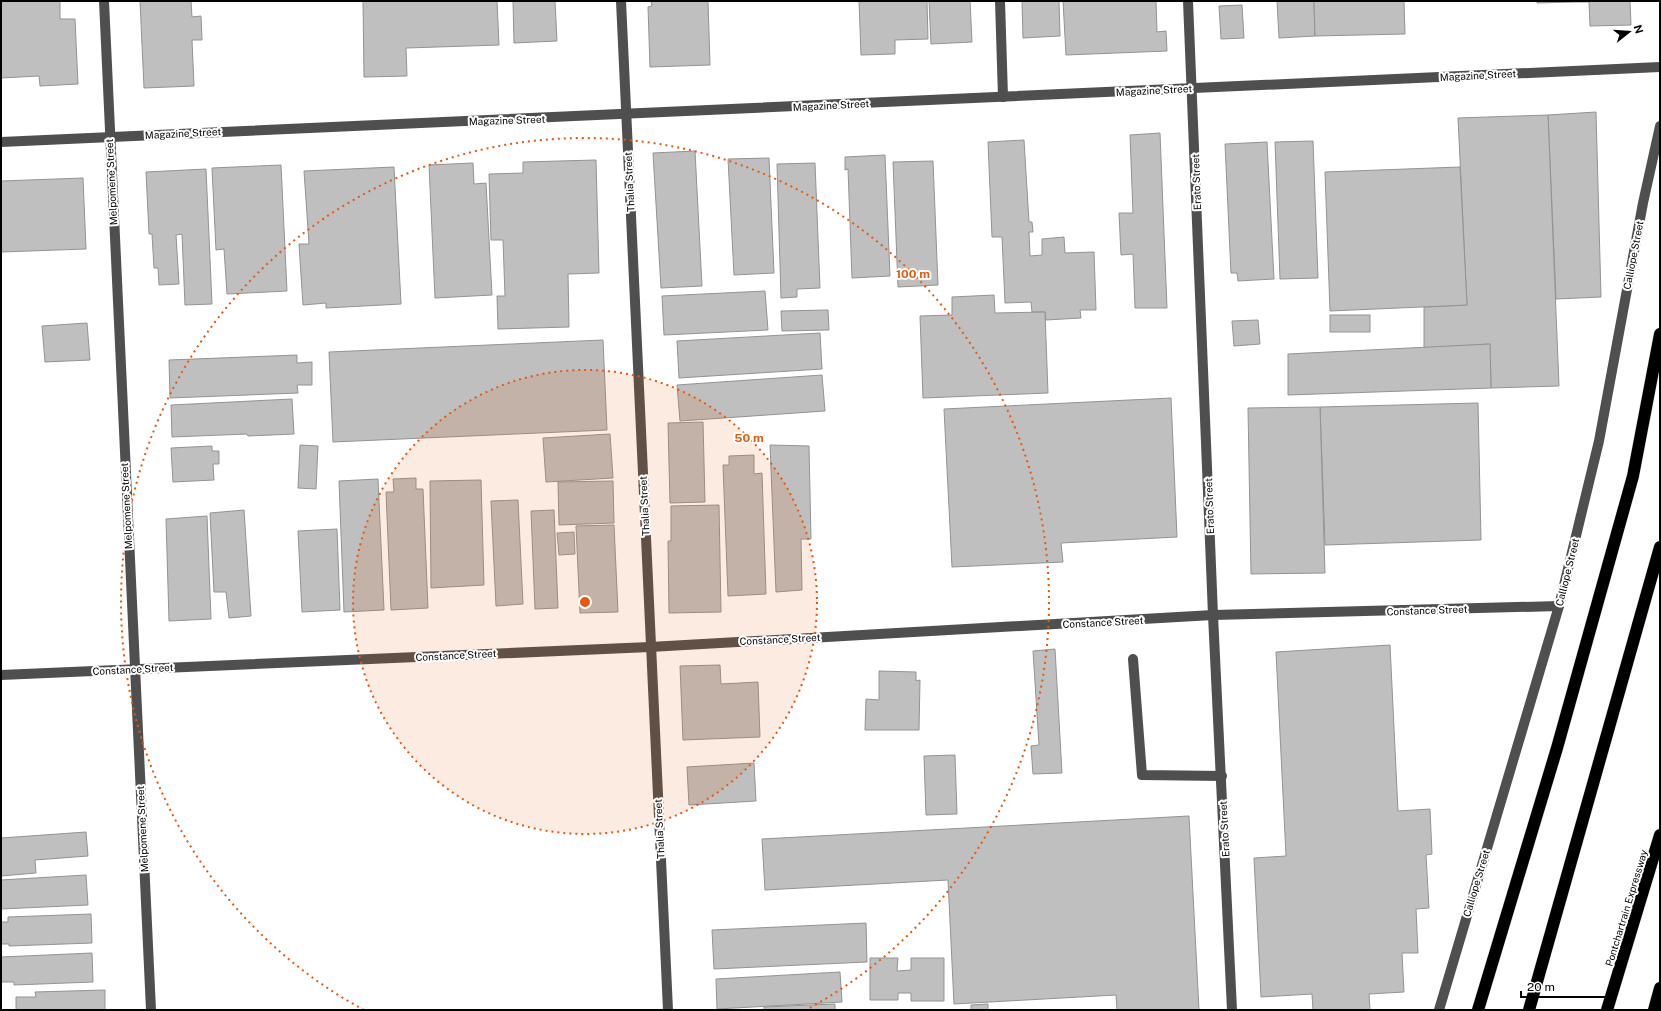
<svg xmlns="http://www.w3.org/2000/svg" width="1661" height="1011" font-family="'Public Sans',sans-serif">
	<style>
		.building { fill: #bfbfbf; stroke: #939393 }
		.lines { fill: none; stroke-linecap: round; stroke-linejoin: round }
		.highway-casing { stroke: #dbdbdb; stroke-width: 13 }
		.minor { stroke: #4f4f4f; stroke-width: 10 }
		.highway { stroke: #000; stroke-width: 12 }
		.ring { fill: none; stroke: #e8590c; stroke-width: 2; stroke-dasharray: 2 4 }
		.labels { text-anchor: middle; stroke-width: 4; stroke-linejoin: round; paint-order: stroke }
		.street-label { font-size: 10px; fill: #000; stroke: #fff }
		.centre { fill: #e8590c; stroke: #fff; stroke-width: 2 }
		.ring-label { font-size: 12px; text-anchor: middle; font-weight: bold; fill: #e8590c; stroke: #fff; stroke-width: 4; stroke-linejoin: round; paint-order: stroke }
	</style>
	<rect width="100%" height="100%" fill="#fff"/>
	<g class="building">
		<path d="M1,1H60V19H75L78,84L40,86L39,76L1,78Z"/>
		<path d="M140,1H191L192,17L201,16L202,40H192L194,86L144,88Z"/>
		<path d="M363,1H497L499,45L406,48L407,76L364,77Z"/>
		<path d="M513,1H555L557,41L514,43Z"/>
		<path d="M651,1H708L710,65L650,67L648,7L652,6Z"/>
		<path d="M859,1H927L928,39L895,40V54L861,55Z"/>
		<path d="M929,1H970L972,42L931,44Z"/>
		<path d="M1022,1H1059L1060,36L1023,38Z"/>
		<path d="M1063,1H1156L1157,32L1166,31L1167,51L1066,55Z"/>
		<path d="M1277,1H1314L1315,36L1279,38Z"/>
		<path d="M1314,1H1404L1405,34L1315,36Z"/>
		<path d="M1537,1H1575V2L1537,3Z"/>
		<path d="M1575,1H1630L1631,25L1590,26L1589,2H1575Z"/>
		<path d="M1242,5L1244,38L1221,39L1219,6Z"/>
		<path d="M1596,112L1601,297L1556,299L1548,115Z"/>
		<path d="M1548,115L1559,386L1491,388L1490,344L1424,348V307L1467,305L1458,118Z"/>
		<path d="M1160,133L1167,308H1135L1133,254L1121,255L1119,213H1133L1130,135Z"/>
		<path d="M1024,140L1029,222H1032L1033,232H1029L1030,256L1042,255V239L1064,237L1065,253L1094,252L1096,310H1080L1081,318L1046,320L1045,312H1032L1031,302L1005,303L1002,237H992L988,142Z"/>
		<path d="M1313,141L1318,278L1280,279L1275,142Z"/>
		<path d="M1267,142L1274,279L1238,281L1237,273H1231L1225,144Z"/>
		<path d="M695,151L702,286L661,288L653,153Z"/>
		<path d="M885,155L890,276L852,278L848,169L845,170V157Z"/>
		<path d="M769,158L774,273L734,275L728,159Z"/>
		<path d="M596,160L599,273L568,274L569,327L498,329L497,296H505L503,240H491L489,174L523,173V162Z"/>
		<path d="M933,161L938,285L898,287L893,162Z"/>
		<path d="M473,163L474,184L486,183L492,295L435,298L429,165Z"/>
		<path d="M815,163L820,288L797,289V297L781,298L777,164Z"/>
		<path d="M281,165L287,291L227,294L224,249L216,250L212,168Z"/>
		<path d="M394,167L401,304L326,308V303L303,305L299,244H309L304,171Z"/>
		<path d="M1460,167L1467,305L1330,311L1325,172Z"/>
		<path d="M206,169L212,304L185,305L182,234L176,235L179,284L159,285L158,268H154L152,234H149L146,172Z"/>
		<path d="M83,178L86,249L1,252V181Z"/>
		<path d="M765,291L768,330L664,335L662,296Z"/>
		<path d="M994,295L995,313L1045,312L1048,393L923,398L920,316L952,315V297Z"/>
		<path d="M828,310L829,330L782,331L781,311Z"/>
		<rect x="1330" y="315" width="40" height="17"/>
		<path d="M1258,320L1260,344L1234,346L1232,321Z"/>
		<path d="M87,323L90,360L45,362L42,326Z"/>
		<path d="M820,333L822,369L679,378L677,341Z"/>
		<path d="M603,340L607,430L333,442L329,352Z"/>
		<path d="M1490,344L1491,388L1288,395V354Z"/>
		<path d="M297,355V363L312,362V385H297L298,393L170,398L169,360Z"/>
		<path d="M822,375L825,411L680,421L677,385Z"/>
		<path d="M1171,398L1177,537L1061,543L1063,562L952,567L944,409Z"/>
		<path d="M292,399L294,434L248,436L247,434L172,437L171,405Z"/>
		<path d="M1478,403L1481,540L1325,545L1320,407Z"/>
		<path d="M1320,407L1325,573L1251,574L1248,408Z"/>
		<path d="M703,422L705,502L670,503L668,423Z"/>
		<path d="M610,434L613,478L546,482L543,438Z"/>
		<path d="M300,445L318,446L316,489L298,488Z"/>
		<path d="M770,445L809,446L811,539H801L802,590L776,592Z"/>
		<path d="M212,446V451H219V464H213L214,480L173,482L171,448Z"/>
		<path d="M754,455V474L762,473L766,594L728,596L723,465H729V456Z"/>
		<path d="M416,478V489H423L428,608L391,610L386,492H394L393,479Z"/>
		<path d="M378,479L384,610L344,612L339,481Z"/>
		<path d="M481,480L484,585L431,588L430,481Z"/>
		<path d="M613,481L614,523L559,525L558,482Z"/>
		<path d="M518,500L523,604L496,606L491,501Z"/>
		<path d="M719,505L721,612L669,613L668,541H671V506Z"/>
		<path d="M244,510L251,616L229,618L226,592H214L210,513Z"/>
		<path d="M554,510L558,608L535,609L531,511Z"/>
		<path d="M207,516L211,619L169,621L166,519Z"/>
		<path d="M614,525L618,612L580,613L576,526Z"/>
		<path d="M337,529L340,610L302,612L298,531Z"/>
		<path d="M574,532L575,554L559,555L557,533Z"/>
		<path d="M1390,645L1398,811L1430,809L1432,854L1426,855L1429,908L1416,909L1418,953H1402L1404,992L1369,994L1370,1010H1313L1312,994L1261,997L1254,858L1286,856L1276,652Z"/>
		<path d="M1055,649L1062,773L1033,774L1031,746L1039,745L1033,651Z"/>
		<path d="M720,665L721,684L758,682L760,737L683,740L680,666Z"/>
		<path d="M879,671L916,672V681L920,680L919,730H865L866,699L879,700Z"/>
		<path d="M955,755L957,814L926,815L924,756Z"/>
		<path d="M754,763L756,801L689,805L687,767Z"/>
		<path d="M1189,816L1199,1010H1117L1116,995L954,1004L948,880L765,890L762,839Z"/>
		<path d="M86,832L88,856L35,860L36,873L1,876V838Z"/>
		<path d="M86,875L88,905L1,909V880Z"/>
		<path d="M91,914L92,943L9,946V944H1V922H8V917Z"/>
		<path d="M866,923L867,962L714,969L712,930Z"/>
		<path d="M92,953L93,982L14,985V982H1V957Z"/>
		<path d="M870,958H898L897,971L911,970V958H944V1001H911V993H898V1000H870Z"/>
		<path d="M840,972L842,1002L717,1009L716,979Z"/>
		<path d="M105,990V1010H16V997H36L35,992Z"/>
		<path d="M835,1004V1010H764V1007Z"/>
		<path d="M988,1004V1010H971V1005Z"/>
	</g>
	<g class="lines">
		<g class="highway-casing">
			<g id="highway">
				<path d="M1478,1010L1557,748L1633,476L1660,334"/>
				<path d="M1529,1010L1660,547"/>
				<path d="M1607,1010L1660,835"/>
				<path d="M1654,1010L1660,988"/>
			</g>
		</g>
		<g class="minor">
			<path d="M104,1L151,1010"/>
			<path d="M621,1L668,1010"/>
			<path d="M1000,1L1003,97"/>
			<path d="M1188,1L1213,615L1232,1010"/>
			<path d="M1,142L1660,67"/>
			<path d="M1133,659L1142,775L1222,776"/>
			<path d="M1,675L650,647L1213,615L1559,606"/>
			<path d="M1439,1010L1559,606L1599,441L1643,203L1660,126"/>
		</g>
		<use href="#highway" class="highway"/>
	</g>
	<circle cx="585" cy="602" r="232" fill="#e8590c" fill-opacity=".12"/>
	<g class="ring">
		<circle cx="585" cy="602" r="232"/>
		<path d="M364 1010A464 464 0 1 1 806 1010"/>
	</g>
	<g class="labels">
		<g class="street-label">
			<text transform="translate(1478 75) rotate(-3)" y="4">Magazine Street</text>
			<text transform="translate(1154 90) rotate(-3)" y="4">Magazine Street</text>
			<text transform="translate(831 105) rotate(-3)" y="4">Magazine Street</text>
			<text transform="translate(507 120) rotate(-2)" y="4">Magazine Street</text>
			<text transform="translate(183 133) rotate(-3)" y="4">Magazine Street</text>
			<text transform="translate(111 182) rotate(-93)" y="4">Melpomene Street</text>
			<text transform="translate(629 182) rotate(-93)" y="4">Thalia Street</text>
			<text transform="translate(1196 182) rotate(-92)" y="4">Erato Street</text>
			<text transform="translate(1633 255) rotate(-79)" y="4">Calliope Street</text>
			<text transform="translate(126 506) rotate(-93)" y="4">Melpomene Street</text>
			<text transform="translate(644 506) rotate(-93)" y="4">Thalia Street</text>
			<text transform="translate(1209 506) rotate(-92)" y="4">Erato Street</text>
			<text transform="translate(1567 572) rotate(-76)" y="4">Calliope Street</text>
			<text transform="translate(1427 610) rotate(-2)" y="4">Constance Street</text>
			<text transform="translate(1103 622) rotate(-3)" y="4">Constance Street</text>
			<text transform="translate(780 639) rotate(-3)" y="4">Constance Street</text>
			<text transform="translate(456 655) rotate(-3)" y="4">Constance Street</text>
			<text transform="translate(133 669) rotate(-3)" y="4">Constance Street</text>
			<text transform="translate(142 829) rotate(-93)" y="4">Melpomene Street</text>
			<text transform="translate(659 829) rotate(-93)" y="4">Thalia Street</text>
			<text transform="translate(1224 829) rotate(-93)" y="4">Erato Street</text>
			<text transform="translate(1476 883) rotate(-73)" y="4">Calliope Street</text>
			<text transform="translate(1626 908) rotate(-73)" y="4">Pontchartrain Expressway</text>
		</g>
	</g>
	<circle cx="585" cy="602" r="6" class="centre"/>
	<g class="ring-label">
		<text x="913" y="278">100 m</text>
		<text x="749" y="442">50 m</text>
	</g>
	<rect width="1661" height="1011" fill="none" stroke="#000000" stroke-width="4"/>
	<g transform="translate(1629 32) rotate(73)" stroke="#ffffff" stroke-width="3" paint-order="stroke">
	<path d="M0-3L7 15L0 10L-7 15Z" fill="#000000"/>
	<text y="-6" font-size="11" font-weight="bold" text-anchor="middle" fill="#000000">N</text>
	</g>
	<path d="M1521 991v6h93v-6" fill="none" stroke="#000000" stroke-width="2"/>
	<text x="1527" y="991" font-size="12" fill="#000000" stroke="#ffffff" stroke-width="3" paint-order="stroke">20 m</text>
</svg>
